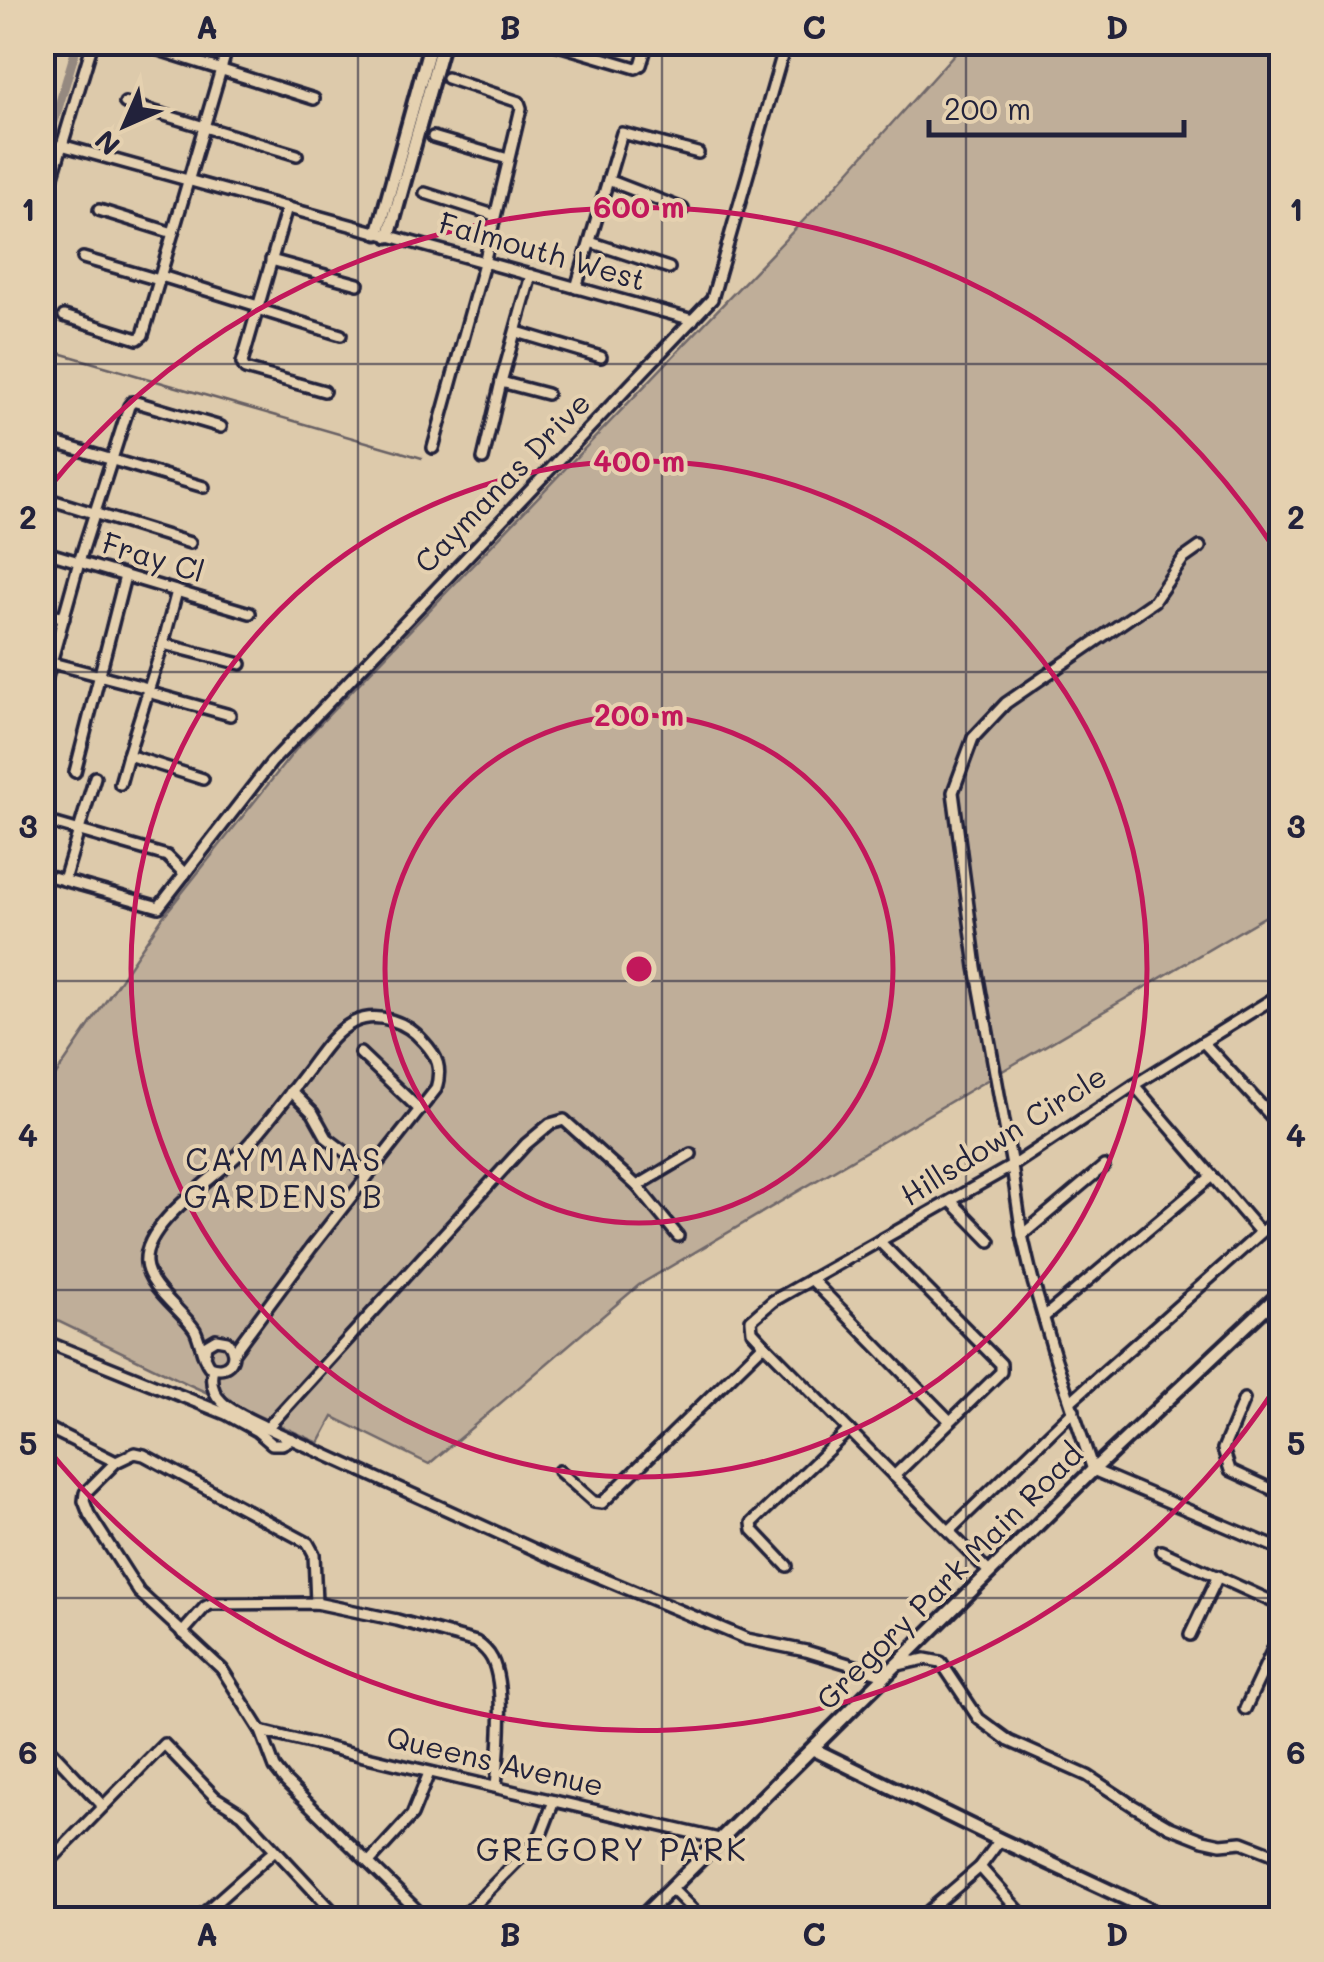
<svg xmlns="http://www.w3.org/2000/svg" width="1324" height="1962" font-family="Mali,sans-serif">
	<style>
		.green { fill: #bfae99; stroke: #70686a; stroke-width: 2.5 }
		.lines { fill: none; stroke-linecap: round; stroke-linejoin: round }
		.stream { stroke: #676064; stroke-width: 2.5 }
		.canal { stroke: #958980; stroke-width: 9 }
		.street-casing { stroke: #22223b; stroke-width: 16 }
		.secondary-casing { stroke: #22223b; stroke-width: 19 }
		.street { stroke: #e5d1b0; stroke-width: 9 }
		.secondary { stroke: #e5d1b0; stroke-width: 11 }
		.grid { fill: none; stroke: #22223b; stroke-width: 2.5; stroke-opacity: 0.55 }
		.ring { fill: none; stroke: #c2185b; stroke-width: 5 }
		.labels { text-anchor: middle; stroke-width: 8; stroke-linejoin: round; paint-order: stroke }
		.street-label { font-size: 30px; fill: #22223b; stroke: #e5d1b0 }
		.neighbourhood-label { font-size: 32px; letter-spacing: 2.5px; fill: #22223b; stroke: #e5d1b0 }
		.centre { fill: #c2185b; stroke: #e5d1b0; stroke-width: 5 }
		.ring-label { font-size: 30px; text-anchor: middle; font-weight: bold; fill: #c2185b; stroke: #e5d1b0; stroke-width: 8; stroke-linejoin: round; paint-order: stroke }
		.neatline { fill: none; stroke: #22223b; stroke-width: 4 }
		.grid-label { font-size: 32px; text-anchor: middle; font-weight: bold; fill: #22223b }
	</style>
	<rect width="100%" height="100%" fill="#ddcaab"/>
	<filter id="ink" filterUnits="userSpaceOnUse"><feTurbulence type="fractalNoise" baseFrequency=".01" numOctaves="2"/><feDisplacementMap in="SourceGraphic" scale="20" xChannelSelector="R" yChannelSelector="G"/><feConvolveMatrix kernelMatrix="1 2 1 2 8 2 1 2 1" color-interpolation-filters="sRGB"/></filter>
	<g filter="url(#ink)">
		<path class="green" d="M964,43H1281V907L639,1285L429,1464L333,1417L319,1443L190,1385L43,1314V1094L162,918L297,748L825,198Z"/>
		<g class="lines">
			<g class="stream">
				<path d="M423,42V43"/>
				<path d="M42,348L422,458"/>
			</g>
			<path class="canal" d="M42,162L78,42"/>
			<g class="street-casing">
				<g id="street">
					<path d="M318,42L330,46"/>
					<path d="M548,42L636,68L641,65L648,42"/>
					<path d="M140,44L314,99"/>
					<path d="M125,103L297,155"/>
					<path d="M433,137L508,159"/>
					<path d="M61,145L693,320"/>
					<path d="M608,180L683,209"/>
					<path d="M425,193L494,215"/>
					<path d="M287,207L242,363L245,369L324,391"/>
					<path d="M99,210L173,233"/>
					<path d="M42,212L93,42"/>
					<path d="M590,242L669,268"/>
					<path d="M83,258L159,280"/>
					<path d="M271,260L358,284"/>
					<path d="M161,276L258,306"/>
					<path d="M576,288L622,133L698,153"/>
					<path d="M257,309L341,335"/>
					<path d="M64,316L138,339L143,335L229,42"/>
					<path d="M517,332L601,357"/>
					<path d="M501,382L547,394"/>
					<path d="M42,439L204,487"/>
					<path d="M433,448L484,263L521,108L519,102L447,78"/>
					<path d="M483,459L501,382L531,275"/>
					<path d="M42,497L190,543"/>
					<path d="M1200,547L1183,559L1154,601L1006,703L973,738L953,792L976,967L1012,1166L1022,1235L1032,1278L1056,1360L1093,1470L1282,1550"/>
					<path d="M42,551L250,613"/>
					<path d="M177,591L163,644L128,755L203,779"/>
					<path d="M42,611L64,618"/>
					<path d="M163,644L241,664"/>
					<path d="M52,663L148,688"/>
					<path d="M147,692L230,715"/>
					<path d="M42,695L79,562L129,406L132,402H136L221,427"/>
					<path d="M42,771L45,763"/>
					<path d="M75,772L125,576"/>
					<path d="M120,784L128,755"/>
					<path d="M42,820L167,856L185,874"/>
					<path d="M42,874L159,907L271,763L712,299L786,42"/>
					<path d="M64,880L95,777"/>
					<path d="M1203,1042L1281,1127"/>
					<path d="M360,1053L419,1109"/>
					<path d="M1134,1085L1260,1232"/>
					<path d="M291,1091L313,1113L327,1138L348,1154L366,1178"/>
					<path d="M637,1186L678,1236"/>
					<path d="M951,1201L990,1241"/>
					<path d="M1022,1235L1104,1166"/>
					<path d="M879,1241L1001,1364V1372L894,1476"/>
					<path d="M811,1279L950,1421"/>
					<path d="M1044,1317L1212,1176"/>
					<path d="M42,1340L226,1414L257,1431L272,1444H282L292,1439"/>
					<path d="M204,1357L206,1345L216,1339L227,1341C241,1357 228,1374 209,1366C201,1355 201,1342 195,1330C182,1310 148,1287 146,1263C142,1223 219,1176 244,1149C267,1125 286,1098 307,1071C320,1054 333,1032 354,1022C378,1011 407,1022 423,1041C438,1057 442,1068 436,1089L311,1248L234,1352"/>
					<path d="M213,1368C204,1404 241,1414 267,1428L542,1553L747,1639L806,1651L885,1675"/>
					<path d="M1244,1399L1223,1449L1230,1470L1282,1494"/>
					<path d="M1071,1401L1282,1214"/>
					<path d="M42,1425L116,1462"/>
					<path d="M267,1428L526,1144L550,1124L564,1120L637,1186L691,1154"/>
					<path d="M559,1471L594,1502L602,1503L764,1344"/>
					<path d="M949,1531L1074,1410"/>
					<path d="M1161,1551L1282,1606"/>
					<path d="M787,1566L753,1530L752,1523L849,1430"/>
					<path d="M990,1573L764,1344L752,1331L751,1320L773,1301L1012,1166L1134,1085L1282,993"/>
					<path d="M316,1603L314,1554L308,1543L144,1455L135,1453L116,1462L85,1493L84,1501L89,1514L139,1592L222,1669L261,1731L275,1768L286,1782L427,1920"/>
					<path d="M182,1633L205,1607L211,1604L316,1603L397,1620L476,1642C483,1647 488,1651 492,1659C506,1687 499,1755 496,1786"/>
					<path d="M1190,1635L1218,1576"/>
					<path d="M898,1665L925,1659L941,1662L979,1719L1009,1741L1088,1776L1132,1805L1170,1827L1203,1840L1221,1844L1242,1842L1281,1857"/>
					<path d="M1245,1709L1282,1630"/>
					<path d="M261,1731C413,1769 566,1804 719,1839"/>
					<path d="M42,1741L103,1806"/>
					<path d="M370,1861L412,1815L429,1773"/>
					<path d="M980,1867L1027,1920"/>
					<path d="M42,1869L164,1744L215,1797L242,1814L341,1920"/>
					<path d="M672,1889L703,1920"/>
					<path d="M196,1920L275,1850"/>
					<path d="M459,1920L535,1843L542,1832L554,1801"/>
					<path d="M918,1920L980,1867L1000,1840"/>
				</g>
			</g>
			<g class="secondary-casing">
				<g id="secondary">
					<path d="M378,233L431,42"/>
					<path d="M389,236L443,42"/>
					<path d="M813,1749L1000,1840L1172,1920"/>
					<path d="M639,1920L1093,1470L1282,1292"/>
				</g>
			</g>
			<use href="#street" class="street"/>
			<use href="#secondary" class="secondary"/>
		</g>
	</g>
	<path class="grid" d="M358,42V1920M662,42V1920M966,42V1920M42,364H1282M42,672H1282M42,981H1282M42,1290H1282M42,1598H1282"/>
	<g class="ring">
		<circle cx="639" cy="969" r="254"/>
		<circle cx="639" cy="969" r="508"/>
		<path d="M1278 1384A762 762 0 0 1 43 1443M43 495A762 762 0 0 1 1278 554"/>
	</g>
	<g class="labels">
		<g class="street-label">
			<text transform="translate(542 252) rotate(16)" y="10">Falmouth West</text>
			<text transform="translate(503 483) rotate(-46)" y="10">Caymanas Drive</text>
			<text transform="translate(153 558) rotate(17)" y="10">Fray Cl</text>
			<text transform="translate(1004 1136) rotate(-32)" y="10">Hillsdown Circle</text>
			<text transform="translate(950 1577) rotate(-45)" y="10">Gregory Park Main Road</text>
			<text transform="translate(495 1762) rotate(13)" y="10">Queens Avenue</text>
		</g>
		<g class="neighbourhood-label">
			<text x="284" y="1171">CAYMANAS<tspan x="284" dy="37">GARDENS B</tspan></text>
			<text x="612" y="1861">GREGORY PARK</text>
		</g>
	</g>
	<circle cx="639" cy="969" r="15" class="centre"/>
	<g class="ring-label">
		<text x="639" y="218">600 m</text>
		<text x="639" y="472">400 m</text>
		<text x="639" y="726">200 m</text>
	</g>
	<rect width="1324" height="1962" fill="none" stroke="#e5d1b0" stroke-width="110"/>
	<g transform="translate(125 125) rotate(225)" stroke="#e5d1b0" stroke-width="8" paint-order="stroke">
	<path d="M0-8L18 38L0 25L-18 38Z" fill="#22223b"/>
	<text y="-15" font-size="28" font-weight="bold" text-anchor="middle" fill="#22223b">N</text>
	</g>
	<path d="M929 120v15h255v-15" fill="none" stroke="#22223b" stroke-width="5"/>
	<text x="944" y="120" font-size="30" fill="#22223b" stroke="#e5d1b0" stroke-width="8" paint-order="stroke">200 m</text>
	<rect x="55" y="55" width="1214" height="1852" class="neatline"/>
	<g class="grid-label">
		<text x="207" y="39">A</text>
		<text x="510" y="39">B</text>
		<text x="814" y="39">C</text>
		<text x="1117" y="39">D</text>
		<text x="28" y="221">1</text>
		<text x="1296" y="221">1</text>
		<text x="28" y="529">2</text>
		<text x="1296" y="529">2</text>
		<text x="28" y="838">3</text>
		<text x="1296" y="838">3</text>
		<text x="28" y="1147">4</text>
		<text x="1296" y="1147">4</text>
		<text x="28" y="1455">5</text>
		<text x="1296" y="1455">5</text>
		<text x="28" y="1764">6</text>
		<text x="1296" y="1764">6</text>
		<text x="207" y="1946">A</text>
		<text x="510" y="1946">B</text>
		<text x="814" y="1946">C</text>
		<text x="1117" y="1946">D</text>
	</g>
</svg>
